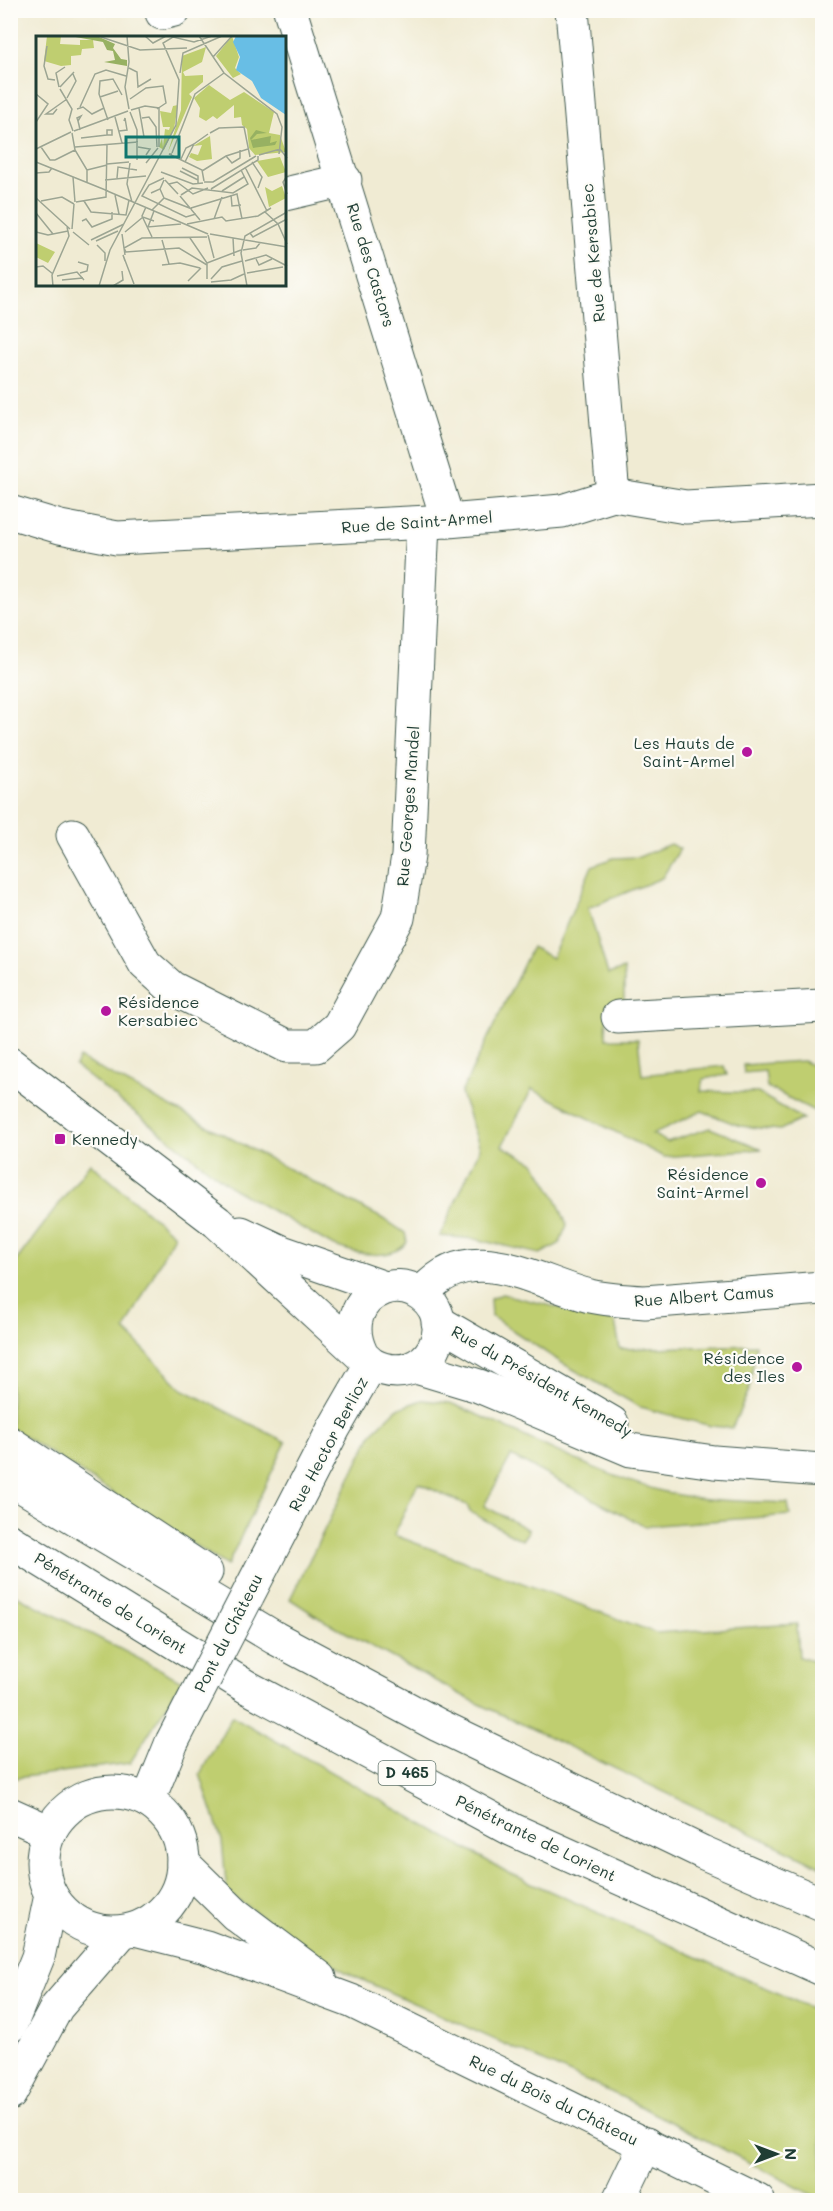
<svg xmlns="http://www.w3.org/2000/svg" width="833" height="2211" font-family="Mali,sans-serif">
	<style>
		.green { fill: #bfce70; stroke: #6f8652; stroke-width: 1.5 }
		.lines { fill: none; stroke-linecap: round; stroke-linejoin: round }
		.street-casing { stroke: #3e574c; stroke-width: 35 }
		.secondary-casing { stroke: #3e574c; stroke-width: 35 }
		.highway-casing { stroke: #3e574c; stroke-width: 35 }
		.street { stroke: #fff; stroke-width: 33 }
		.secondary { stroke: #fff; stroke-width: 33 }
		.highway { stroke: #fff; stroke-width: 33 }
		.secondary-bridge-casing { stroke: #3e574c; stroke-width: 35; stroke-linecap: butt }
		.secondary-bridge { stroke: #fff; stroke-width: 33 }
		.poi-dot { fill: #b5179e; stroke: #fdfcf7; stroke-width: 2 }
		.labels { text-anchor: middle; stroke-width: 4.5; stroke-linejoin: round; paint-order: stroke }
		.shield { fill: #fdfcf7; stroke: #62766e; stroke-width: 1.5 }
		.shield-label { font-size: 15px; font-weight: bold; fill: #1f3d34 }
		.street-label { font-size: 16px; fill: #1f3d34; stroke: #fdfcf7 }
		.poi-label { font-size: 16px; fill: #1f3d34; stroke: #fdfcf7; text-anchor: end }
		.inset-road { fill: none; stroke: #9ca593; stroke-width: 1.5 }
		.view { fill: #0f766e; fill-opacity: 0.15; stroke: #0f766e; stroke-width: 3 }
		.inset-edge { fill: none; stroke: #1f3d34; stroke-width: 3 }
	</style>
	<rect width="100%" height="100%" fill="#fdfcf7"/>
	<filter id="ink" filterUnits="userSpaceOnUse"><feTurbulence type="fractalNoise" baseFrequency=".0167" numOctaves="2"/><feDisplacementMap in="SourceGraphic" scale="12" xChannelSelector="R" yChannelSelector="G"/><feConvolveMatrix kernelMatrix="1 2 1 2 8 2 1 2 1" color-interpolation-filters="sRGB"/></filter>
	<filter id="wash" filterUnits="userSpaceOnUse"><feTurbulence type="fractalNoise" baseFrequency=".008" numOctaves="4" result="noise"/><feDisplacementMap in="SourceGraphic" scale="24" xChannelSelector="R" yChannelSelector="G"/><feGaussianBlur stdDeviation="1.35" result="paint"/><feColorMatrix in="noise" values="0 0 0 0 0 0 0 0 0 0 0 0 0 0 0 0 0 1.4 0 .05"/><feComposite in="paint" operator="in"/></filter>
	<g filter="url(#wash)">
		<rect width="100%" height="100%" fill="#f0ebd3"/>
		<g class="green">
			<path d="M670,844L680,849L662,878L588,908L608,974L624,969V1005L607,1007L606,1039H638L642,1075L724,1066L727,1075L703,1079L701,1091L758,1093L803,1119L780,1130L740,1126L702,1111L652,1134L667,1142L710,1128L762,1149L664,1157L532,1089L502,1146L535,1163L555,1196L567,1225L559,1244L540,1254L475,1239L440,1236L480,1148L461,1093L532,947L552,958L592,866L613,858L639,857Z"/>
			<path d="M79,1058L387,1221L405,1233L407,1242C391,1263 353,1253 332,1245L234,1189L75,1066Z"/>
			<path d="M803,1061L822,1070V1115L767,1087L765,1071L744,1073L743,1065Z"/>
			<path d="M90,1163L174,1235L125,1330L182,1389L286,1442L227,1566L11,1428L10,1269Z"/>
			<path d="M502,1294L615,1321L620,1349L756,1345L749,1390L732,1428L711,1426L640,1407L562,1363L491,1316L490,1299Z"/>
			<path d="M422,1400L450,1403C521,1432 591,1473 665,1492C705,1502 748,1501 788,1503L790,1515L644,1526L511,1456L484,1506L529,1530L522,1540L470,1512L467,1505L418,1483L394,1535L656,1633L797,1624L799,1657L822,1664V1867L469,1699L321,1619L290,1599L373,1432L397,1409Z"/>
			<path d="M10,1592L182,1681L130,1763L16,1778L11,1777Z"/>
			<path d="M232,1716L507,1872L822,2013V2200L624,2098L347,1973L227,1893L222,1841L200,1774Z"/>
		</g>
	</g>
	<g filter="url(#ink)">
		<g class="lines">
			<g class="street-casing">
				<g id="street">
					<path d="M290,10L448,521"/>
					<path d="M572,10L613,495"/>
					<path d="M162,13L174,10"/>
					<path d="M285,194L345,180"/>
					<path d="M10,512L60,527L117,538L448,521L562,511L613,495L686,507L822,499"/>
					<path d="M73,835L145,964L172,988L287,1046H316L339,1026L398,918L408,856L423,523"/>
					<path d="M618,1017L822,1006"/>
					<path d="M422,1294C469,1236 532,1281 590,1296C608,1300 626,1301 645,1302L822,1288"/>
					<path d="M10,2026L38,1957L51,1895"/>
					<path d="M10,2094L57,2007L122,1932"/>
					<path d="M619,2200L646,2144"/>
				</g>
			</g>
			<g class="secondary-casing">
				<g id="secondary">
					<path d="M10,1064L217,1222L371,1364C428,1394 467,1317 414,1290C405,1286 393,1285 383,1289C355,1300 349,1328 361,1353"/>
					<path d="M241,1233L282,1252L385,1288"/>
					<path d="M438,1322L612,1423"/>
					<path d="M416,1367L479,1386L631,1450L714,1462L822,1470"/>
					<path d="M284,1525L334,1428L371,1364"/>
					<circle cx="113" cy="1862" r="70"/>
					<path d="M148,1801L172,1742"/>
					<path d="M10,1814L50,1832"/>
					<path d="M183,1863L235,1914L320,1978"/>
					<path d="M135,1929L206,1947L351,2001L758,2200"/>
				</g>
			</g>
			<g class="highway-casing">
				<g id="highway">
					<path d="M10,1443L206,1572"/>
					<path d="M10,1479L275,1638L438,1725L702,1852L822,1904"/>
					<path d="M10,1541L247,1687L513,1830L822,1969"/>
				</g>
			</g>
			<use href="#street" class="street"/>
			<use href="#secondary" class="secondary"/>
			<use href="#highway" class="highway"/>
			<g class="secondary-bridge-casing">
				<path id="secondary-bridge" d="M172,1742L284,1525"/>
			</g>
			<use href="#secondary-bridge" class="secondary-bridge"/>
		</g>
	</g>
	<g class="poi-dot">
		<circle cx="747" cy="752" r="6"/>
		<circle cx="106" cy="1011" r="6"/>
		<rect x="54" y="1133" width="12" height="12" rx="3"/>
		<circle cx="761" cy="1183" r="6"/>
		<circle cx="797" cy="1367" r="6"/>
	</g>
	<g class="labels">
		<rect class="shield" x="378.5" y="1761" width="57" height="24" rx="4.5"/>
		<g class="shield-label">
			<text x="407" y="1778">D 465</text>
		</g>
		<g class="street-label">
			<text transform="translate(593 253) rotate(-95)" y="6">Rue de Kersabiec</text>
			<text transform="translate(371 265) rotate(73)" y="6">Rue des Castors</text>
			<text transform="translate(417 522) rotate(-4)" y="6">Rue de Saint-Armel</text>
			<text transform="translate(408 806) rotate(-86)" y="6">Rue Georges Mandel</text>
			<text transform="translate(704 1296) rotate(-4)" y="6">Rue Albert Camus</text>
			<text transform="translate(542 1381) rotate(30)" y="6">Rue du Président Kennedy</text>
			<text transform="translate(328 1444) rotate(-62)" y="6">Rue Hector Berlioz</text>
			<text transform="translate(111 1603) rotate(32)" y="6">Pénétrante de Lorient</text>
			<text transform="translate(228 1633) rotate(-63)" y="6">Pont du Château</text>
			<text transform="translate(536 1838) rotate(26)" y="6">Pénétrante de Lorient</text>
			<text transform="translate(554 2100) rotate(26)" y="6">Rue du Bois du Château</text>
		</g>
		<g class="poi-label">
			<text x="735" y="749">Les Hauts de<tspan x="735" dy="18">Saint-Armel</tspan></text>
			<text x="118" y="1008" text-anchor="start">Résidence<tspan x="118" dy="18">Kersabiec</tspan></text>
			<text x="72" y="1145" text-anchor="start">Kennedy</text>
			<text x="749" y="1180">Résidence<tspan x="749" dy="18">Saint-Armel</tspan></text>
			<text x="785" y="1364">Résidence<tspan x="785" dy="18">des Iles</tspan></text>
		</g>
	</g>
	<g transform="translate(36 36)">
		<rect width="250" height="250" fill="#f0ebd3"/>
		<path d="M11,0H25L24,8L44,9V4H57L58,12L46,13L45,19L35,20V29L25,30L8,25ZM196,0L203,21L199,32L205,38L197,42L180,20ZM170,11L166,26L147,36L149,40L167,39V46L153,58L156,61L132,116L145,74L146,20ZM173,49L194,64L208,56L238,76L233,97L244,99L250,116L219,119L213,112L211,93L206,89L205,81L198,82V69L181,83L177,80L170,85L163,81L164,72L158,62ZM142,69L138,93L128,114L123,111L126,102L127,111L129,93L133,94L134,91H127L124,75L135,77L137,70ZM174,100L176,123L161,125L153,121L155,117L162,119L166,109L157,110ZM244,121L250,136L232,141L221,125ZM246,150L250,162L233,171L229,151L236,155ZM0,207L19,216L12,227L0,221Z" fill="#bfce70"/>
		<path d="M34,0H61L79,8L77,12L85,23L91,24V30L68,26L79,24L77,15L71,14L67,6ZM220,94L231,97L221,98L215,104L235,100L234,107L241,105L239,109L217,112L214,102Z" fill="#97b162"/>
		<path d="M200,0H250V79L225,62L216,45L200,34L204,21L197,6Z" fill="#68bee5"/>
		<path class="inset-road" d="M62,0L104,14L151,12M91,0L93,26L89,51L93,73M109,0L117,7L130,0M163,0L188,37L241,78L246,91L243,118M11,10L8,30L12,43L19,44M177,21L196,0M93,32L101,36L102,51L115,43M144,37L147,17L186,0M23,51L20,37L29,31M24,51L38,36M24,53L36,73L33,84L37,95M0,58L12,68L0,86M64,61L82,55M31,62L40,45L37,38M94,63L110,52L127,50L130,67L121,73M44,71L59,38L70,34L90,40M103,72L108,101M21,73L17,78H10L31,63M41,73L47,71L56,78L68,72M95,74L109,70L123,72V111M94,76L101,94V124M79,81L86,107M106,82L113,81L120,91L121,111M72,84L63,58L64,45L77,43L86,59M42,85L45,80L41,82L42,85L43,89L44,94M71,94H76V99H71ZM38,95L92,75M83,95L91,94L89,82L88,85M36,97L39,114L51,134V147M174,97L183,92L208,91L214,121M45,102L71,99M5,111L14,124H19M39,111L102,106M102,111L114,113L110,119M0,113L35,96M136,117L159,58L188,37M136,118H133L166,134L168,145M223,119L244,113L251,122M190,120L196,127L204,122V114M145,123L150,112L158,108M19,124L39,114M0,126L72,155M149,126L158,108L172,98M216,126L226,141L222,152M94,127L91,148L96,166M110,127L122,112M71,128L93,126M209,131L231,175M146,132L162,140V148M51,134L71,129M144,135L162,144M166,135L190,120L212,113M125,136L157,148L167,147M0,137L13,136L16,132M251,140L247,146L251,158M37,141L39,166M81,142L82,131L101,134M128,142L113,149L106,160L150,181L160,178M69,144L110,140M129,144L142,158M168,146H177L220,120M133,148L141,146L157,158L172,152M175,153L222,124V120M69,154L172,198M186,155L208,141M115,157L124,153L128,144M79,159L83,178M145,159L156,152L197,157L212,148L205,134M195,159L196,170L205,169M144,160L164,184M0,162L34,193M128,162L156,173M5,165L26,161L38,168M48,165L55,176L90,179L93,164M40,166L70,161L71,109M110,171L106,180L116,201M155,172L201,158L206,183M116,174L128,162L124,153M118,175L112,191L145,188M229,176L242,188L251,208M0,177L17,198M178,183L186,161M46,185L50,183L56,191L76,183V176M151,188L186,181L190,185L222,180L235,172M36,193L38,168M0,196L12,199L32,195M37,196L53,209M89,196L107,181L118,185M214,197L217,201L251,183M86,198L89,219M174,198L209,204M172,199L178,222M171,201L106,202L88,212L90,216L143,212L171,229M154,202L171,227V243M197,202L198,220M55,204L88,188M126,204L133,228M209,204L251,211M60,205L82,195M61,209L69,217V225M207,214L220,212L224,207M220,223L223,229L236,223M89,225L87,219L98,248M209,225L230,219L251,230M42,226L52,229L51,235L44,237M171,227L205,214M126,229L144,227L164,232M0,231L7,230L17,238M211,237L247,231M21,240L41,236L48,244M175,243L186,231L206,225M26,244L47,242M152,245L165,232M175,246L195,244L208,238M17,250L16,239L33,200L31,191M63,250L74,214L140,89L143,44L127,7L137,1L158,6L176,0M77,250L87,244L86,235M211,250L205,217L209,200L251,176"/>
		<path class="view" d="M90,101H143V121H90Z"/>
		<rect width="250" height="250" class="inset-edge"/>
	</g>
	<rect width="833" height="2211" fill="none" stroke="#fdfcf7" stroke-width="36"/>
	<g transform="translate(776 2154) rotate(90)" stroke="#fdfcf7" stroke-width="4.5" paint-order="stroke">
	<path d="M0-4.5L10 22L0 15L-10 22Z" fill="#1f3d34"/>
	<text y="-9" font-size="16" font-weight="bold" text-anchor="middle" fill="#1f3d34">N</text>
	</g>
</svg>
